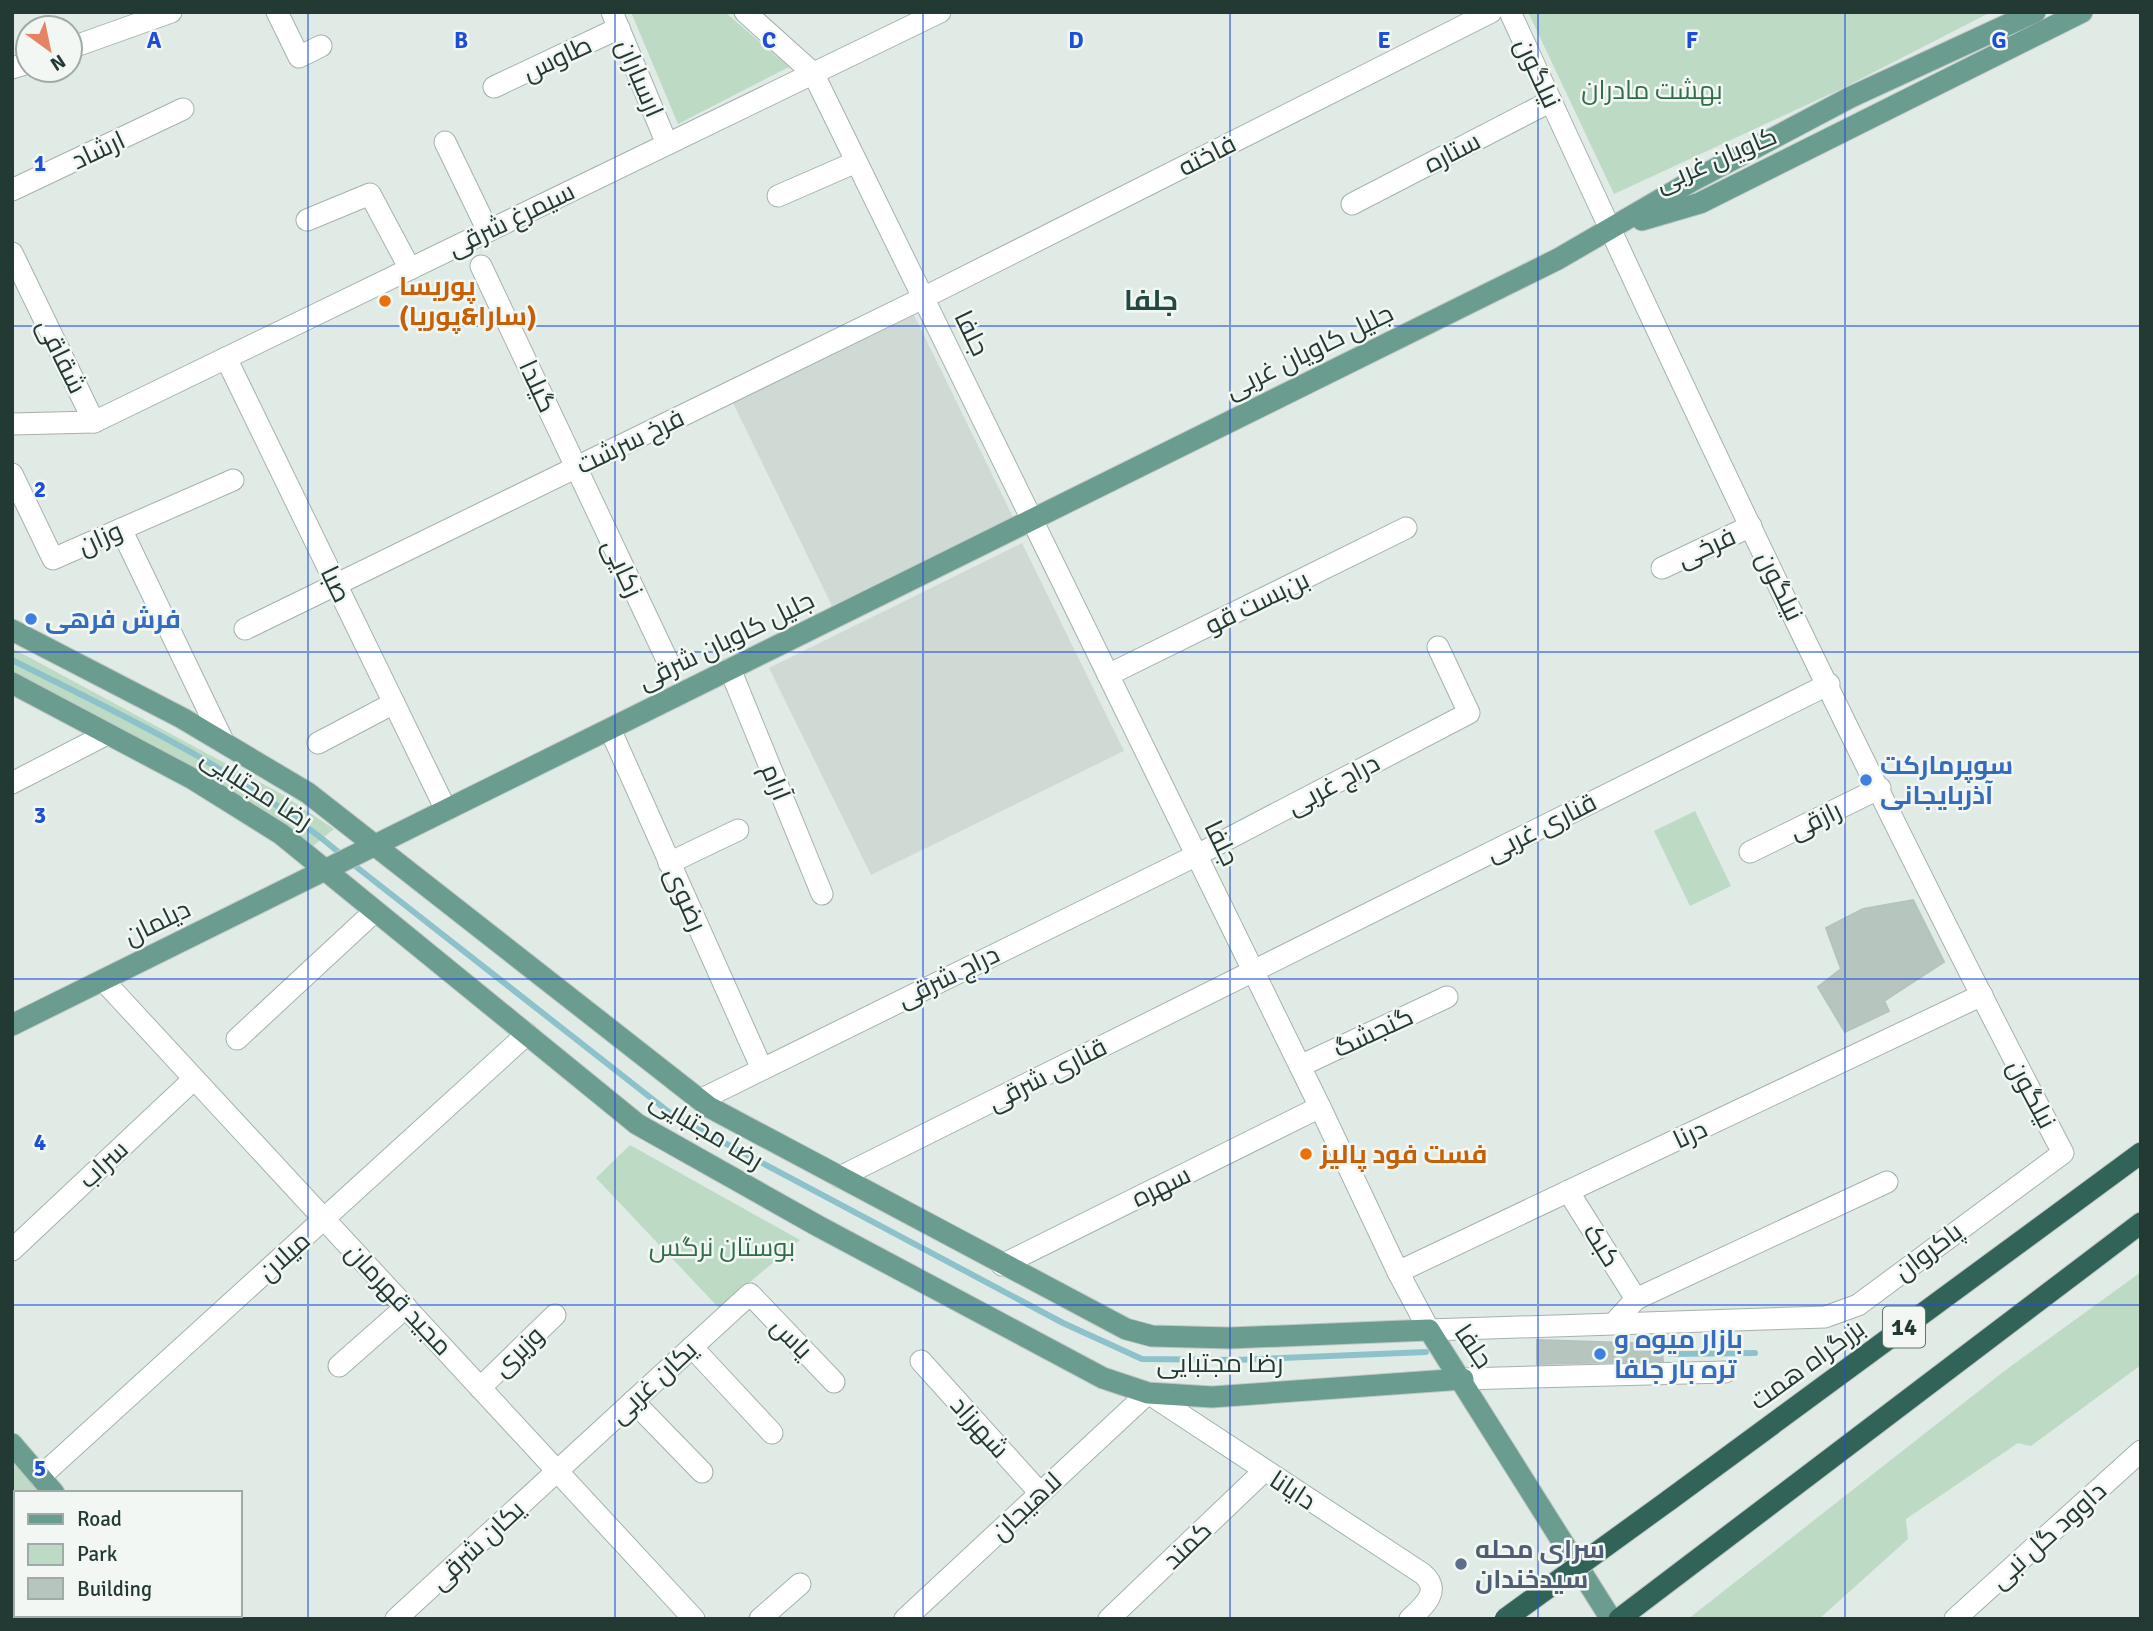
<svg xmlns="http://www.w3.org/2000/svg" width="2153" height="1631" font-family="Signika,Cairo,sans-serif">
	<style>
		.built { fill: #d0dad5 }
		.green { fill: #bcdac4 }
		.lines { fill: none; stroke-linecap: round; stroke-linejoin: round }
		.stream { stroke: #8ec2cb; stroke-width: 6 }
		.building { fill: #b7c5bf; stroke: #b4c4bd; stroke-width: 2 }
		.minor-casing { stroke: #a4b2ad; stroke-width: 23 }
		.major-casing { stroke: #c1c8c6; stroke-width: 23 }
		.highway-casing { stroke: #c1c8c6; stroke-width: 23 }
		.minor { stroke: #fff; stroke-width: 21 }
		.major { stroke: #6a9c8f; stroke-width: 21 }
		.highway { stroke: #316359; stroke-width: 21 }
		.highway-bridge-casing { stroke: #c1c8c6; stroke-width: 23; stroke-linecap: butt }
		.highway-bridge { stroke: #316359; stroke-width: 21 }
		.grid { fill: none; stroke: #1d4ed8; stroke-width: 2; stroke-opacity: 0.55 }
		.food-dot { fill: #e8710a; stroke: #f2f7f4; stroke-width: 2.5 }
		.shop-dot { fill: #3f7fe0; stroke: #f2f7f4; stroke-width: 2.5 }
		.service-dot { fill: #5c6f8a; stroke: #f2f7f4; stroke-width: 2.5 }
		.labels { text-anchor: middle; stroke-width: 5; stroke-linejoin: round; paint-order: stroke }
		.shield { fill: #f2f7f4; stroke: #61736e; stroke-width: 2 }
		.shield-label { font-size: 24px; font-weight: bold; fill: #233a34 }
		.street-label { font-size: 26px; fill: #233a34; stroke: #f2f7f4 }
		.park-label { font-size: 26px; fill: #316d48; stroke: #f2f7f4 }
		.food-label { font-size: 26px; font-weight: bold; fill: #c56008; stroke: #f2f7f4; text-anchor: start }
		.shop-label { font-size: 26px; font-weight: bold; fill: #366cbe; stroke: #f2f7f4; text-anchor: start }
		.service-label { font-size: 26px; font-weight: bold; fill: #4e5e75; stroke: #f2f7f4; text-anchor: start }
		.neighbourhood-label { font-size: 28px; font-weight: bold; fill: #214a40; stroke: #f2f7f4 }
		.grid-label { font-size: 23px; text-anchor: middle; font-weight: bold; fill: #1d4ed8; stroke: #f2f7f4; stroke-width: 5; stroke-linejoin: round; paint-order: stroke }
	</style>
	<rect width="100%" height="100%" fill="#e1ebe6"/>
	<g class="built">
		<path d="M914,315L1013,517L832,606L733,403Z"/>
		<path d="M1022,543L1124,751L871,875L769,668Z"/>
	</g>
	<g class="green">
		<path d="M631,12H725L789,67L678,124Z"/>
		<path d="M1528,12H1991L1841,89L1614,194Z"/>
		<path d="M12,648L280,793L334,829L313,846L194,768L12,671Z"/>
		<path d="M1695,811L1731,886L1690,906L1654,831Z"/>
		<path d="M630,1145L800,1240L719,1308L596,1178Z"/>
		<path d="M2141,1272V1365L2031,1446L2018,1443L1906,1519L1908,1539L1819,1619H1688L2007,1369Z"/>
		<path d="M12,1457L42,1493H16V1571L12,1569Z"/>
		<path d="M47,1615H146L149,1619H49Z"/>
	</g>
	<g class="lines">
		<g class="stream">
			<path d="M12,660C126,717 244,772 342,855"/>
			<path d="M350,862L674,1116L1063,1323L1142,1359L1235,1360L1426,1352"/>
			<path d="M1670,1354L1755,1353"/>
		</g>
	</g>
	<g class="building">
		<path d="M1913,900L1944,962L1884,1001L1889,1011L1845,1032L1818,987L1841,969L1826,928L1863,909Z"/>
		<path d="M1537,1340L1661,1344L1663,1361L1537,1364Z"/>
	</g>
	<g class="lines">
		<g class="minor-casing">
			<g id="minor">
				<path d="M277,12L299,57L321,46"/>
				<path d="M612,12L667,144"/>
				<path d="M745,12L813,73L1320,1107L1398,1272L1429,1330L1825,1317L1858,1305L2063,1153C1867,779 1686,396 1510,12"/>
				<path d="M70,48L171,12"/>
				<path d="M12,68L28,63"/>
				<path d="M494,87L619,28"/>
				<path d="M445,142L488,231"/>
				<path d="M12,190L183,109"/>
				<path d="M778,196L856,162"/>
				<path d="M1352,204L1551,101"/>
				<path d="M307,220L370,194L410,269"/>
				<path d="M12,253L94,422"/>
				<path d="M481,266L671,668"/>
				<path d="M226,358L446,810"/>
				<path d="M12,424L94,422L940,12"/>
				<path d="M12,474L53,559L233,480"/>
				<path d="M121,529L223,741"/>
				<path d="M1662,568L1751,526"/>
				<path d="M245,629L923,298L1491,12"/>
				<path d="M730,669L822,894"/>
				<path d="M1108,675L1406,528"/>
				<path d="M610,729L762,1069"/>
				<path d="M318,743L394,703"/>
				<path d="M12,783L107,734"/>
				<path d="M1750,852L1880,788"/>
				<path d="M669,863L738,830"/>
				<path d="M103,980L694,1619"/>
				<path d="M237,1039L375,911"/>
				<path d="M1300,1066L1447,997"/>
				<path d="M700,1100L1197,855L1469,713L1438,647"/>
				<path d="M840,1177L1829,684"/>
				<path d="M1568,1191L1636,1299"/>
				<path d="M12,1250L194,1079"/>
				<path d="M1002,1265L1320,1107"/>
				<path d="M1398,1272L1982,995"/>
				<path d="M1614,1323L1636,1299L1887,1182"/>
				<path d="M692,1347L772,1433"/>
				<path d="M921,1361L1040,1493"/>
				<path d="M339,1366L406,1307"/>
				<path d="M1463,1379L1725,1372"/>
				<path d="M480,1388L555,1315"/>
				<path d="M633,1401L702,1472"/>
				<path d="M40,1477L527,1034"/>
				<path d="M396,1619L750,1294L834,1382"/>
				<path d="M760,1619L800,1584"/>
				<path d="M905,1619L1148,1393L1423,1574C1442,1591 1424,1606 1410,1619"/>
				<path d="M1109,1619L1264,1471"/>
				<path d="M1955,1619L2141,1451"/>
			</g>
		</g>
		<g class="major-casing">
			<g id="major">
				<path d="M1642,220L1700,203L2082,12"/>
				<path d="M12,630L182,718L308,793L709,1107L1126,1329L1152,1336L1230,1338L1429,1330L1611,1619"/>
				<path d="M12,683L193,779L281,834L637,1124L818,1226L1103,1378L1148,1393L1212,1397L1463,1379"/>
				<path d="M12,1025L1558,259L1692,181L1851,97L2035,12"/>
				<path d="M12,1444L54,1493"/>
				<path d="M158,1615L161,1619"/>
			</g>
		</g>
		<g class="highway-casing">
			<g id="highway">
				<path d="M1668,1501L2141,1153"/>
				<path d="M1619,1619L2141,1223"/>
			</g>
		</g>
		<use href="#minor" class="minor"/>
		<use href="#major" class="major"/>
		<use href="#highway" class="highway"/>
		<g class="highway-bridge-casing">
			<path id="highway-bridge" d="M1505,1619L1668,1501"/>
		</g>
		<use href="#highway-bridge" class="highway-bridge"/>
	</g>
	<path class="grid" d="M308,12V1619M615,12V1619M923,12V1619M1230,12V1619M1538,12V1619M1845,12V1619M12,326H2141M12,652H2141M12,979H2141M12,1305H2141"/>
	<g class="food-dot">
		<circle cx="385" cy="301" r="7"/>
		<circle cx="1306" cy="1154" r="7"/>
	</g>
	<g class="shop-dot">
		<circle cx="31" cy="619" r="7"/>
		<circle cx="1866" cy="780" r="7"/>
		<circle cx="1600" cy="1354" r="7"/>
	</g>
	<circle class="service-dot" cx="1461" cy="1564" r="7"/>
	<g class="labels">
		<rect class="shield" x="1883" y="1306.5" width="42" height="41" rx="5"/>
		<g class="shield-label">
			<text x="1904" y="1335">14</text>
		</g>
		<g class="street-label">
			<text transform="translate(557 58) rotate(-25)" y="9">طاوس</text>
			<text transform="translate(1538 73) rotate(65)" y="9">نیلگون</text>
			<text transform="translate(640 78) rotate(67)" y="9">ارسباران</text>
			<text transform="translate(98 150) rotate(-25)" y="9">ارشاد</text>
			<text transform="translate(1452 152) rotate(-27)" y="9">ستاره</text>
			<text transform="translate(1207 155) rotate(-27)" y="9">فاخته</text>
			<text transform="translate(1716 159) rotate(-23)" y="9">کاویان غربی</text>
			<text transform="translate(511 219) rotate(-26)" y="9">سیمرغ شرقی</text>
			<text transform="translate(972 333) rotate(64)" y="9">جلفا</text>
			<text transform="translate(1309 351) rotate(-26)" y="9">جلیل کاویان غربی</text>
			<text transform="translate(62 356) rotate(64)" y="9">شقاقی</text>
			<text transform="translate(538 386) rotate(65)" y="9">گیلدا</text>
			<text transform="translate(630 441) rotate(-26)" y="9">فرخ سرشت</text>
			<text transform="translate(100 538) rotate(-24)" y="9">وزان</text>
			<text transform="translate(1706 547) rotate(-25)" y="9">فرخی</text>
			<text transform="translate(623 568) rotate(65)" y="9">زکایی</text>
			<text transform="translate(336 584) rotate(64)" y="9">صبا</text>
			<text transform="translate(1780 586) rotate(64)" y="9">نیلگون</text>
			<text transform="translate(1257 602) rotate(-26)" y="9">بن‌بست قو</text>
			<text transform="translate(726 640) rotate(-26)" y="9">جلیل کاویان شرقی</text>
			<text transform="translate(776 782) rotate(68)" y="9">آرام</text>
			<text transform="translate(1333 784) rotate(-28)" y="9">دراج غربی</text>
			<text transform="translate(257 789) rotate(33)" y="9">رضا مجتبایی</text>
			<text transform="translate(1815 820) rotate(-26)" y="9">رازقی</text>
			<text transform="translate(1541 827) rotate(-27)" y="9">قناری غربی</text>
			<text transform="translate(1222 843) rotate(64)" y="9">جلفا</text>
			<text transform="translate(686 899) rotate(66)" y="9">رضوی</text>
			<text transform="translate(157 922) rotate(-26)" y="9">دیلمان</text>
			<text transform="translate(948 976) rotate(-26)" y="9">دراج شرقی</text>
			<text transform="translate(1373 1032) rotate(-25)" y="9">گنجشگ</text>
			<text transform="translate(1047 1074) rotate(-27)" y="9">قناری شرقی</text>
			<text transform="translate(2032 1094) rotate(62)" y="9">نیلگون</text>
			<text transform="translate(707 1130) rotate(31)" y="9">رضا مجتبایی</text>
			<text transform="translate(1690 1134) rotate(-25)" y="9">درنا</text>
			<text transform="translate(103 1164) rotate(-43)" y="9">سراب</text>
			<text transform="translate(1161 1186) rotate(-26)" y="9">سهره</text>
			<text transform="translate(1602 1245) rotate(58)" y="9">کبک</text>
			<text transform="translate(1928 1251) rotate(-37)" y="9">پاکروان</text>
			<text transform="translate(284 1256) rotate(-42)" y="9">میلان</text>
			<text transform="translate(399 1299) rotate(47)" y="9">مجید قهرمان</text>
			<text transform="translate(792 1338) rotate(46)" y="9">یاس</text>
			<text transform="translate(1474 1346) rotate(56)" y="9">جلفا</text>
			<text transform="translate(518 1351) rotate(-44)" y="9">وزیری</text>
			<text x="1220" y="1372">رضا مجتبایی</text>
			<text transform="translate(1807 1364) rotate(-36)" y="9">بزرگراه همت</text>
			<text transform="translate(653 1382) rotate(-43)" y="9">یکان غربی</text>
			<text transform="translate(980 1427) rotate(48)" y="9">شهرزاد</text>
			<text transform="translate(1293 1490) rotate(33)" y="9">دایانا</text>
			<text transform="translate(1026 1506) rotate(-43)" y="9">لاهیجان</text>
			<text transform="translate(2048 1535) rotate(-42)" y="9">داوود گل نبی</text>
			<text transform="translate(477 1545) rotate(-43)" y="9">یکان شرقی</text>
			<text transform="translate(1187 1545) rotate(-44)" y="9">کمند</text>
		</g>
		<g class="park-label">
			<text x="1652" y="99">بهشت مادران</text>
			<text x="722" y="1256">بوستان نرگس</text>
		</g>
		<g class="food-label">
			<text x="399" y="295">پوریسا<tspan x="399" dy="30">(سارا&amp;پوریا)</tspan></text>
			<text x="1320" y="1163">فست فود پالیز</text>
		</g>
		<g class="shop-label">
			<text x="45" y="628">فرش فرهی</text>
			<text x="1880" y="774">سوپرمارکت<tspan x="1880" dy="30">آذربایجانی</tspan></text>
			<text x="1614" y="1348">بازار میوه و<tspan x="1614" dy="30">تره بار جلفا</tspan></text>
		</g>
		<g class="service-label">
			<text x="1475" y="1558">سرای محله<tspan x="1475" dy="30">سیدخندان</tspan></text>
		</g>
		<g class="neighbourhood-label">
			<text x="1151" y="310">جلفا</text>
		</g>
	</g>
	<g class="grid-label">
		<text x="154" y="48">A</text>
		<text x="461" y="48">B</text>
		<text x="769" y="48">C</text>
		<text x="1076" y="48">D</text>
		<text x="1384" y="48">E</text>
		<text x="1692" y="48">F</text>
		<text x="1999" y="48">G</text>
		<text x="40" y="171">1</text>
		<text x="40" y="497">2</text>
		<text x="40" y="823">3</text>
		<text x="40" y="1150">4</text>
		<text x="40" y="1476">5</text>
	</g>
	<rect width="2153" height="1631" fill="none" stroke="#233a34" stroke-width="28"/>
	<rect x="14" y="1491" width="228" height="126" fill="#f2f7f4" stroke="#9faba7" stroke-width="2"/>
	<rect x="28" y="1514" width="35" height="10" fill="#6a9c8f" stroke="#9faba7" stroke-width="2"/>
	<text x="77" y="1526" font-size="21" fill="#233a34">Road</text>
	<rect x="28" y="1544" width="35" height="21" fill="#bcdac4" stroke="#9faba7" stroke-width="2"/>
	<text x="77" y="1561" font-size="21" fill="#233a34">Park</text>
	<rect x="28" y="1578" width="35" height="21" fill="#b7c5bf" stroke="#9faba7" stroke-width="2"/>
	<text x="77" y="1596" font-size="21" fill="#233a34">Building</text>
	<g transform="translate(49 49) rotate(147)"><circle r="33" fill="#f2f7f4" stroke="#9faba7" stroke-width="2"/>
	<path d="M0-5L12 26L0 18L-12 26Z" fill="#e68364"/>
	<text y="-10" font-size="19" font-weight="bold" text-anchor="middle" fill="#233a34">N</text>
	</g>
</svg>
